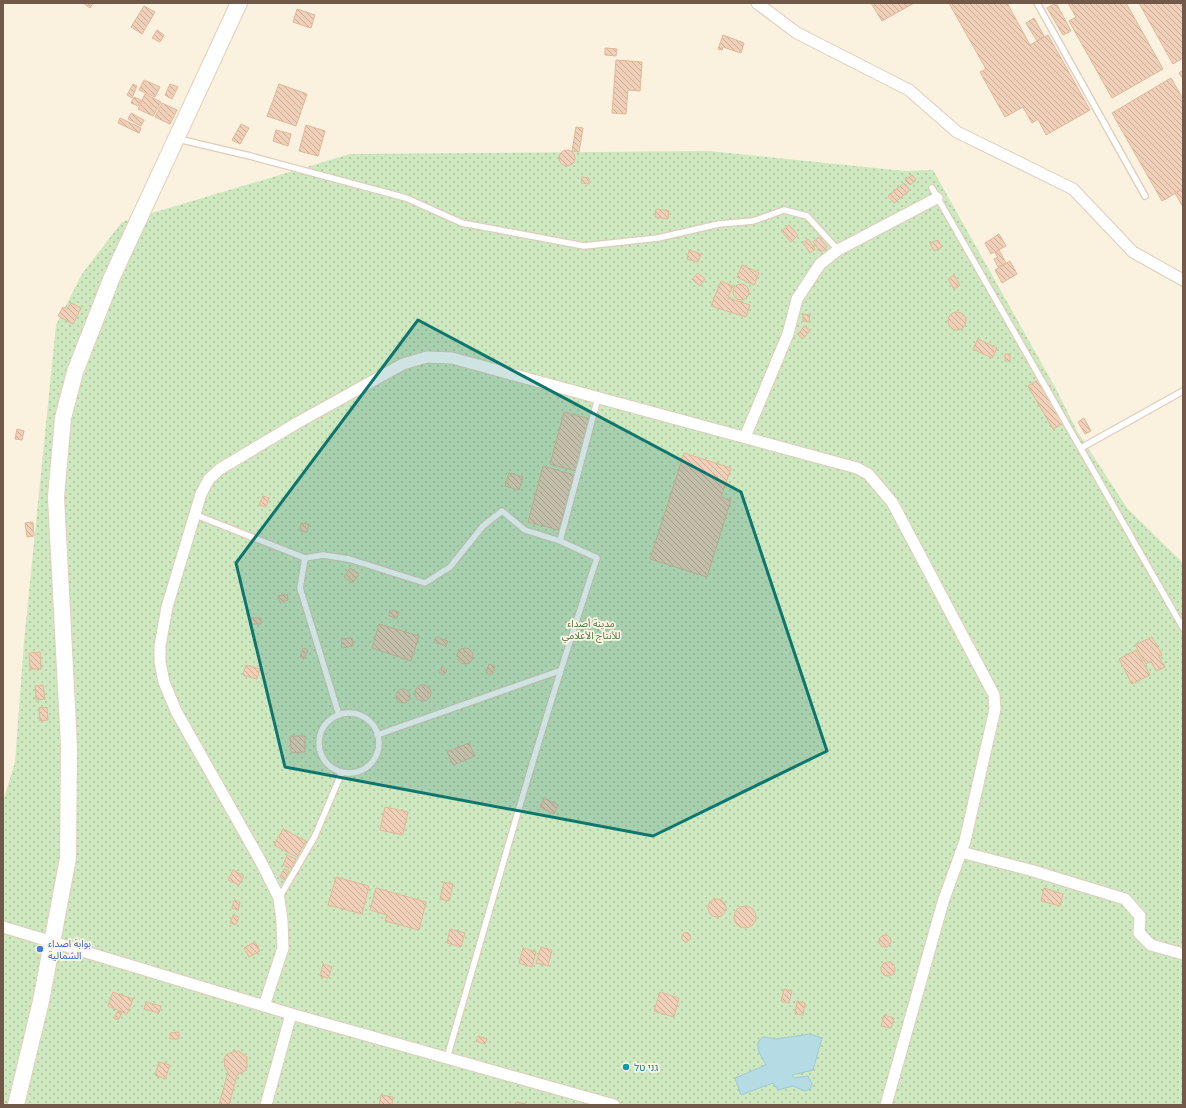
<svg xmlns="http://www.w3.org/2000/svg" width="1186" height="1108" font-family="Roboto,'Noto Sans Arabic',Heebo,sans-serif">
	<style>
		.green { fill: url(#green-dots) }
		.water { fill: #b5dce4; stroke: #9ccbd5 }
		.building { fill: url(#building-back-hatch); stroke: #e2b799 }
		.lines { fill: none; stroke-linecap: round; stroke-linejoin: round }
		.lane-casing { stroke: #dfcdbc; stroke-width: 8 }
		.street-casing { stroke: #dfcdbc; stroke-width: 13 }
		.secondary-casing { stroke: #e4cfba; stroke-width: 18 }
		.lane { stroke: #fff; stroke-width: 5.5 }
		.street { stroke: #fff; stroke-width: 11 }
		.secondary { stroke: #fff; stroke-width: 16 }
		.marked { fill: #0f766e; fill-opacity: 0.2; stroke: #0f766e; stroke-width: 3; stroke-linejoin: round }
		.shop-dot { fill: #3f7fe0; stroke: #fff5e5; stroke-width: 1.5 }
		.culture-dot { fill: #0f9aa8; stroke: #fff5e5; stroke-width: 1.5 }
		.labels { text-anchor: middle; stroke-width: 3.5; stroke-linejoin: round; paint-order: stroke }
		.park-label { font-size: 10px; fill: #4f7741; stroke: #fff5e5 }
		.shop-label { font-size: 10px; fill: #366cbe; stroke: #fff5e5; text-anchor: start }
		.culture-label { font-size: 10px; fill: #0d838f; stroke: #fff5e5; text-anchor: start }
	</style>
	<defs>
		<pattern id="green-dots" width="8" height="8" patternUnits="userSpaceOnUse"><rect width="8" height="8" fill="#cee8bf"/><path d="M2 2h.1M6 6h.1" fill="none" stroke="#acbf9d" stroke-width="1.8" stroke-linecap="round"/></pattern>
		<pattern id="building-back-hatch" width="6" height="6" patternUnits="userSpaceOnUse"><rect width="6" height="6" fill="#f0d0b8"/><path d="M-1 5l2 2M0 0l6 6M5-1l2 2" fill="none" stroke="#c7ac98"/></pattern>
	</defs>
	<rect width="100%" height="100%" fill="#fbf1df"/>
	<path class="green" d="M709,151L905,171L933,170L1056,389L1077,431L1127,508L1183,563V1105H3V802L15,762L24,642L56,325L82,274L122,222L350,154Z"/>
	<path class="water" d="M810,1034L822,1038L813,1070L792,1075L794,1078L808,1076L812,1084L810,1089L805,1091L793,1086L778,1090L773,1083L741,1095L735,1078L766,1065C761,1056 752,1044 763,1037L776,1039Z"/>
	<g class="building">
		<path d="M83,3H93L90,8Z"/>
		<path d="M871,3H914L882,21Z"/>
		<path d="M949,3H1007L1030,45L1048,35L1090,110L1046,135L1038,119L1032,123L1023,107L1005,117L980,72L986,69Z"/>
		<path d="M1056,3L1071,31L1063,35L1047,8Z"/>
		<path d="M1068,3H1126L1163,69L1112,98L1069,21L1076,17Z"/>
		<path d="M1139,3H1183V58L1173,64Z"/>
		<path d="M144,6L155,12L142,34L131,27Z"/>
		<path d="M297,9L315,15L311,28L293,22Z"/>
		<path d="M1034,18L1044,36L1037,41L1026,23Z"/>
		<path d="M157,30L164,35L160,42L152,38Z"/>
		<path d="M723,35L744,43L741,53L723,47L722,50L718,49Z"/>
		<path d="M605,48L617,49L616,56L605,55Z"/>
		<path d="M616,60L642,62L640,91L628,90L626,114L612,113Z"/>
		<path d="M1183,70V79L1179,73Z"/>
		<path d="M1171,78L1183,99V189L1162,201L1112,113Z"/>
		<path d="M144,80L160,87L155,97L139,90Z"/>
		<path d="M133,84L137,86L132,98L127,95Z"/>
		<path d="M170,84L178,87L172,99L165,95Z"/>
		<path d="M279,84L307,94L296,126L267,116Z"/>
		<path d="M145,94L161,102L153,116L138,109Z"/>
		<path d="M134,97L141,100L138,106L131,103Z"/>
		<path d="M162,103L177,110L170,124L155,117Z"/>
		<path d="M131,113L144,120L141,126L128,119Z"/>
		<path d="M120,118L141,128L139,133L118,123Z"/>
		<path d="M241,124L249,128L240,144L232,140Z"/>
		<path d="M306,125L325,131L318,156L299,151Z"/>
		<path d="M576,127L583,128L579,152L572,151Z"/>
		<path d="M276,130L291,134L288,146L273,141Z"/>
		<circle cx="567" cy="158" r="8"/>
		<path d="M912,175L916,180L910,185L905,180Z"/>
		<path d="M582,177L589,178V184L581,183Z"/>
		<path d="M904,183L910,190L894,203L888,196Z"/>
		<path d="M1183,189V207L1175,193Z"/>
		<path d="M656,209L669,211L668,219L655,217Z"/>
		<path d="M789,225L798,235L791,242L781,231Z"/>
		<path d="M999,234L1006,246L991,254L985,243Z"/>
		<path d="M819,237L827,247L821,252L813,242Z"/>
		<path d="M808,239L815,249L810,253L803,243Z"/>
		<path d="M938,240L942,247L934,251L930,243Z"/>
		<path d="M689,250L701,254L698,262L687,259Z"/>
		<path d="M999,250L1006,263L998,267L994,259L998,257L995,253Z"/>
		<path d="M1010,261L1017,274L1002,283L995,270Z"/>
		<path d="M742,265L759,273L754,285L737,277Z"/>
		<path d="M698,273L705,279L700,286L692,279Z"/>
		<path d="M954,275L960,285L954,289L948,279Z"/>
		<path d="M721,281L733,286L728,298L750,305L746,317L711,306Z"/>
		<circle cx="741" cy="292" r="8"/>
		<path d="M71,303L81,308L73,324L58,316L63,307L67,309Z"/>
		<circle cx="957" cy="321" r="9"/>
		<path d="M803,314L810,315L809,322L803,321Z"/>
		<path d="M804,326L810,330L803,339L798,335Z"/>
		<path d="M978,339L997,348L992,358L973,349Z"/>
		<rect x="1005" y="354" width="5" height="7"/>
		<path d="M1038,380L1064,423L1053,429L1028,386Z"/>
		<path d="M564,412L590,419L576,471L550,464Z"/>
		<path d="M1084,418L1091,431L1085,434L1078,422Z"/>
		<path d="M17,429L24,431L22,440L15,439Z"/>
		<path d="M684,453L731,468L721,497L731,500L707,577L650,559Z"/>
		<path d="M543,466L574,475L559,530L528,522Z"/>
		<path d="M509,473L523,477L519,490L505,486Z"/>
		<path d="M263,496L269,498L266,507L259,505Z"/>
		<path d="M33,522L34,536L27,537L25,523Z"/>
		<path d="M301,523L309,524L307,532L300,531Z"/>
		<path d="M350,568L359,574L353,583L344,577Z"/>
		<path d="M287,594L288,600L280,603L278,596Z"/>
		<path d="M390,610L399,612L397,618L389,616Z"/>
		<rect x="251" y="618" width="10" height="6"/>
		<path d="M379,624L419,636L411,661L372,648Z"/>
		<path d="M436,637L448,641L446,646L434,642Z"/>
		<path d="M1152,637L1162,655L1159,657L1165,667L1156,671L1151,661L1146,664L1135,645Z"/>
		<path d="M352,638L353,646L342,648L341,639Z"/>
		<circle cx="465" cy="656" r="8"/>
		<path d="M303,648L308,650L304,659L300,657Z"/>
		<path d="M1136,650L1150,675L1132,684L1119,659Z"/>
		<path d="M40,652L41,669H30L29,653Z"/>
		<path d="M489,664L495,666L492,675L486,673Z"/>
		<path d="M246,665L260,669L257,679L243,675Z"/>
		<path d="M442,667L447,671L443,675L438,671Z"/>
		<circle cx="423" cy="693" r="8"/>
		<path d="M43,685L45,699L36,700L35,686Z"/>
		<circle cx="403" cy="696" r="7"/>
		<path d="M47,707L48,720L40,721L39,708Z"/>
		<path d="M290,736H305V752L291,753Z"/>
		<path d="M469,743L475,756L453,765L447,752Z"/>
		<path d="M544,798L558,805L554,814L540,807Z"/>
		<path d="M385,807L408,812L403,835L380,830Z"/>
		<path d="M283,829L306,841L297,857L274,845Z"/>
		<path d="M287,855L296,859L291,869L283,865Z"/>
		<path d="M284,869L289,871L285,880L280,877Z"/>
		<path d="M233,870L244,876L239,885L228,880Z"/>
		<path d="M336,877L369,886L362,914L328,905Z"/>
		<path d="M444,882L453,884L449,901L440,899Z"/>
		<path d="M376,888L426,902L419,930L385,921L387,915L370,910Z"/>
		<path d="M1044,888L1063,894L1060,906L1041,901Z"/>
		<circle cx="717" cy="908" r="9"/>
		<path d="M234,900L240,902L238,910L232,908Z"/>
		<circle cx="745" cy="917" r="11"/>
		<path d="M233,915L239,917L236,925L230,923Z"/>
		<path d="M450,929L465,933L461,947L447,943Z"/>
		<circle cx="686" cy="937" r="4.5"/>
		<circle cx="885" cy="941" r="6"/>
		<path d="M255,942L260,951L249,957L244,948Z"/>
		<path d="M541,947L552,950L548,966L536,963Z"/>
		<path d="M523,948L536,952L532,967L519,963Z"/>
		<circle cx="888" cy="969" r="7"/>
		<path d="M323,964L332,967L328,978L320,976Z"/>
		<path d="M784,989L792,991L789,1003L781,1001Z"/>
		<path d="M113,992L133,999L127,1014L108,1006Z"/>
		<path d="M660,992L679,998L674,1017L654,1011Z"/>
		<path d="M797,1001L805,1003L803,1015L795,1014Z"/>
		<path d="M146,1002L161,1006L159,1013L144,1009Z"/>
		<path d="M118,1011L122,1013L118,1020L114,1018Z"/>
		<path d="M884,1015L894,1018L891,1028L881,1026Z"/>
		<path d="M179,1032V1039H170V1033Z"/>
		<path d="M478,1036L487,1039L485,1044L476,1041Z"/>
		<path d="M235,1051H239L247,1057V1067L245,1071L237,1075L229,1105H219L228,1072L225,1068L224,1059L226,1055Z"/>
		<path d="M159,1062L170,1065L165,1079L155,1075Z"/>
		<path d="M381,1095L393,1097L392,1105H379Z"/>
		<path d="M516,1102L526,1104V1105H515Z"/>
	</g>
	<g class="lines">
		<g class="lane-casing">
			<g id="lane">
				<path d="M1037,3L1145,196"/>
				<path d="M178,139L250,156L406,198L462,223L584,246L658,238L719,224L753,221L784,210L807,216L838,250"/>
				<path d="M932,188L1183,628"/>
				<path d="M1081,448L1183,391"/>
				<path d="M196,515L305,558L300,588L339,715"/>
				<path d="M305,558L323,555L349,559L425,583L450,567L483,526L502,511L525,530L560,541"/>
				<circle cx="349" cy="743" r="30"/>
				<path d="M377,735L559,671"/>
				<path d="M279,898L315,836L342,772"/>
				<path d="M447,1058C495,891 542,723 597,558L560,541L598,398"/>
			</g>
		</g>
		<g class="street-casing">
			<g id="street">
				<path d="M757,3L797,33L909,90L957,132L1073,189L1133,252L1183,280"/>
				<path d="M745,437L788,334L797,299L820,264L838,250L937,198"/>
				<path d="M961,852L1030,870L1125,899L1140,916L1139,933L1151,945L1183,954"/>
				<path d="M3,927L291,1014L614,1105"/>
				<path d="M264,1006L283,948L282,921L279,898L261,862L176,711L164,682L160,662V646L167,607L201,494L209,479L220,469L297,423L403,364L427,357L452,358L857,468L868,474L892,502L994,695L995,709L965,841L943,902L886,1105"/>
				<path d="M266,1105L291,1014"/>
			</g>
		</g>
		<g class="secondary-casing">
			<path id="secondary" d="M16,1105L41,1001L68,858L69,746L56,497L63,418L75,372L112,277L239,3"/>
		</g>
		<use href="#lane" class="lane"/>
		<use href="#street" class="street"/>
		<use href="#secondary" class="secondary"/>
	</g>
	<path class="marked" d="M418,320L741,492L827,751L653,836L285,767L236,563Z"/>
	<circle class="shop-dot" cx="40" cy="949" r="4"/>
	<circle class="culture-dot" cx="626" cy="1067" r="4"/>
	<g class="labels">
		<g class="park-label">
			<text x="591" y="627">مدينة أصداء<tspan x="591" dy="12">للأنتاج الأعلامي</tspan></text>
		</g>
		<g class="shop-label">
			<text x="48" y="947">بوابة اصداء<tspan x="48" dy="12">الشمالية</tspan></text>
		</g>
		<g class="culture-label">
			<text x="634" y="1071">גני טל</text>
		</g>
	</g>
	<rect width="1186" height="1108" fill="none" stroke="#715848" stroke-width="8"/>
</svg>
